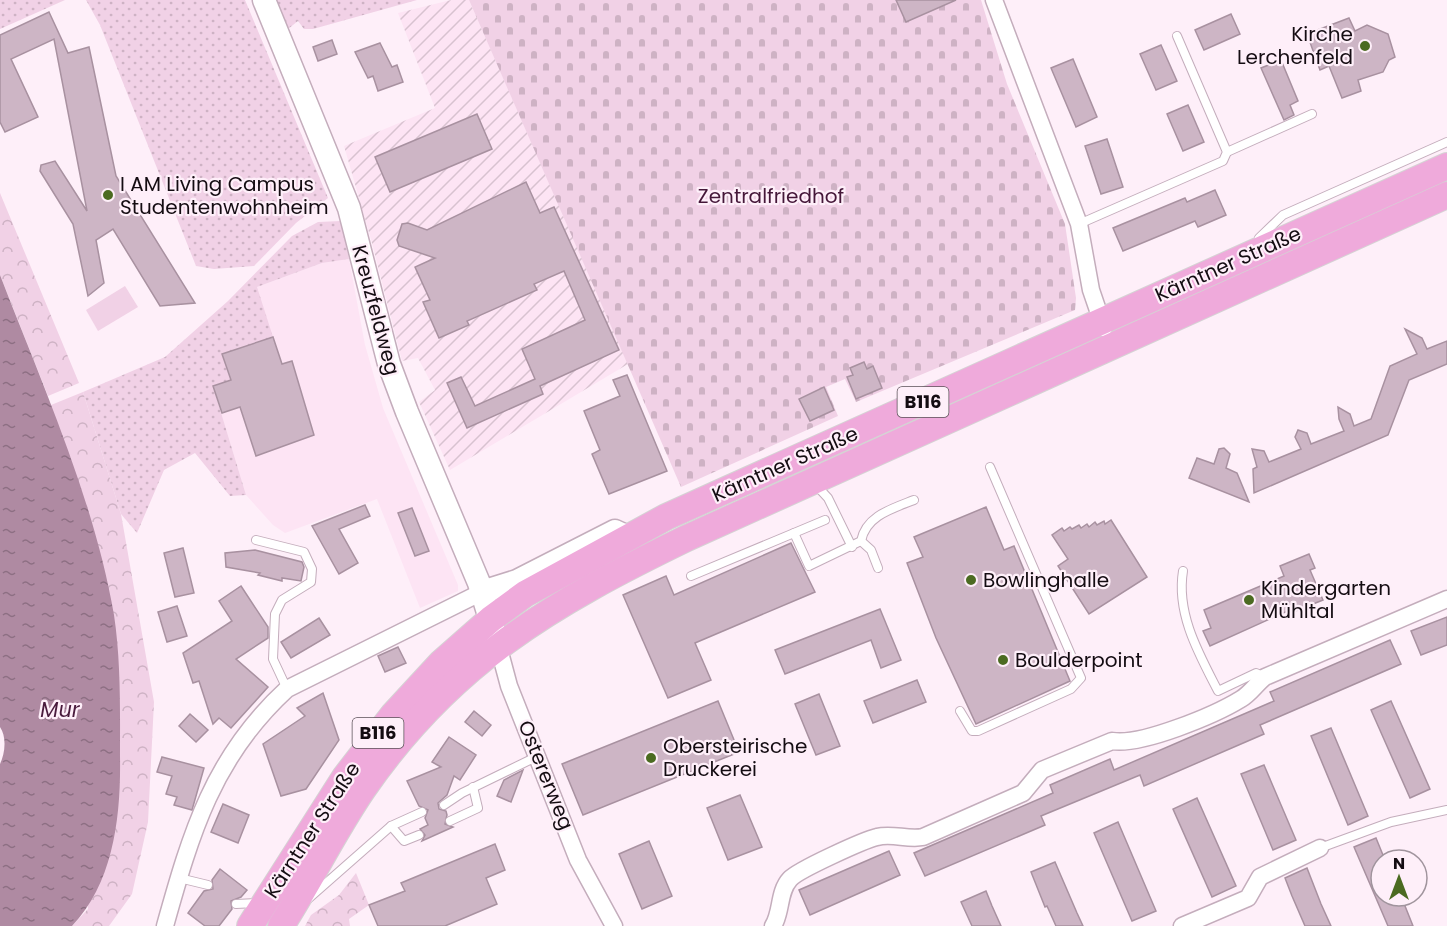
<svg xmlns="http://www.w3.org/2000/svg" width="1447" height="926" font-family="Poppins,sans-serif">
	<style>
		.built { fill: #fde4f4 }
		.industrial { fill: url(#industrial-furrows) }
		.grass { fill: url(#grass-dots) }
		.forest { fill: url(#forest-crowns) }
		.cemetery { fill: url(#cemetery-stones) }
		.park { fill: #f1d1e6 }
		.water { fill: url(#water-ripples) }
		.building { fill: #cdb5c5; stroke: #a891a0; stroke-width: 1.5 }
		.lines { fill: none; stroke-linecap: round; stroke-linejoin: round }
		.service-casing { stroke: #c4adbc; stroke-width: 10 }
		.minor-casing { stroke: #c4adbc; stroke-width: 19 }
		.secondary-casing { stroke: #c4adbc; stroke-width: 25 }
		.primary-casing { stroke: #d5d3d4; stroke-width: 28 }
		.service { stroke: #fff; stroke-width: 8 }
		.minor { stroke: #fff; stroke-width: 16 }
		.secondary { stroke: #fff; stroke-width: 22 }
		.primary { stroke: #efaadb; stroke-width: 26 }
		.poi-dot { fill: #4b6b21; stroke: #feeff9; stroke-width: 2 }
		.labels { text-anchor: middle; stroke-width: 4.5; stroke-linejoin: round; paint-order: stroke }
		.shield { fill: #feeff9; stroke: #5a5057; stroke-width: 1.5 }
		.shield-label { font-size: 18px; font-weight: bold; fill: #140c12 }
		.poi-label { font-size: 20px; fill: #140c12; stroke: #feeff9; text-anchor: start }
		.park-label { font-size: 20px; fill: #451739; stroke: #feeff9 }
		.street-label { font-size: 20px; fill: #140c12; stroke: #feeff9 }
		.water-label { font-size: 21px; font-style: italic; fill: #4a1b3d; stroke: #feeff9 }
	</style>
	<defs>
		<pattern id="industrial-furrows" width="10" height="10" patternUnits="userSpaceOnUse" patternTransform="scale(1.5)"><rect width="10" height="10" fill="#fde4f4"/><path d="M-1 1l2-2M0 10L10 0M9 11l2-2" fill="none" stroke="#d8c2d0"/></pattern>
		<pattern id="grass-dots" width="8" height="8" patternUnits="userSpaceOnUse" patternTransform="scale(1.5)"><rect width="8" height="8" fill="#f1d1e6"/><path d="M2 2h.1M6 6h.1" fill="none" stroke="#ceb2c4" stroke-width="1.8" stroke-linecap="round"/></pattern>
		<pattern id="forest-crowns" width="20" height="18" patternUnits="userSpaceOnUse" patternTransform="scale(1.5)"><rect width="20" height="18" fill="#f1d1e6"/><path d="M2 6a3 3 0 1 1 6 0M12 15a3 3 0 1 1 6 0" fill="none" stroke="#ceb2c4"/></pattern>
		<pattern id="cemetery-stones" width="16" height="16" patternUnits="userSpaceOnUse" patternTransform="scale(1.5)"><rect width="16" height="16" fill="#f1d1e6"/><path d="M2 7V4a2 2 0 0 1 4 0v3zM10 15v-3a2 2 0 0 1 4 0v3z" fill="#ceb2c4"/></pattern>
		<pattern id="water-ripples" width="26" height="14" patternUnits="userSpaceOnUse" patternTransform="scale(1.5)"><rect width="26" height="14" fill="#af8aa2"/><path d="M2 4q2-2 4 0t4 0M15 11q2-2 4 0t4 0" fill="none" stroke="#8d6f83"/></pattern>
	</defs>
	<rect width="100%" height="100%" fill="#feeff9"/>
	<path class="built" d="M349,259L365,345L383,408L458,585V591L420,608L377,499L285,533L273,525L246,495L213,386L222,354L257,287L322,263Z"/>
	<path class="industrial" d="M451,0H469L628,364L450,470L419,402L435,390L418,358L402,361L372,243L344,146L435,108L398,13Z"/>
	<g class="grass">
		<path d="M0,0H65L0,29Z"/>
		<path d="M86,0H245L328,198L296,223L254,266L214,269L196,266L100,25Z"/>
		<path d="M274,0H417L313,29H304L298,21L288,29Z"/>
		<path d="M341,221L349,259L322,263L257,287L273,337L222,354L231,380L213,386L246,495L230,496L195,453L164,470L137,533L121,514L83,392L165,357L228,301L292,236L318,222Z"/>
	</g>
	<g class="forest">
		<path d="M0,193L79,383L48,396L0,275Z"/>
		<path d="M83,392L121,514L154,702L148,822L132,894L109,926H72L88,909L51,405Z"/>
		<path d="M356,873L369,905L349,919L350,926H305L311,915L339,895Z"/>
	</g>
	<path class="cemetery" d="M469,0H981L1007,84L1065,224L1076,298L1075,310L856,402L845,379L826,387L838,416L681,487Z"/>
	<path class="park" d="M125,286L138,307L98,331L86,310Z"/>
	<path class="water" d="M0,275C42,384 94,499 114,615C121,661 120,710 120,756C121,815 114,882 72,926H0V764C5,754 7,737 0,727Z"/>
	<g class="building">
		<path d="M896,0H956L906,22Z"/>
		<path d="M49,12L68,53L89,47L116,176L195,303L160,306L113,229L96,240L104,283L88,296L73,224L40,171L41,165L55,161L87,211L54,39L11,59L38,117L5,132L0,122V35Z"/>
		<path d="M1231,14L1240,34L1204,50L1195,30Z"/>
		<path d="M1349,18L1355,31L1367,25L1388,34L1395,57L1389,60L1383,72L1358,80L1361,91L1342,98L1329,66L1320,70L1307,34Z"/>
		<path d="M332,40L337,54L318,61L313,47Z"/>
		<path d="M380,43L392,67L397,65L403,82L378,91L373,76L368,78L355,52Z"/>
		<path d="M1161,45L1177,81L1156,90L1140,54Z"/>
		<path d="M1073,59L1097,117L1076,127L1051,68Z"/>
		<path d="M1281,60L1298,101L1290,105L1294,115L1284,120L1261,68Z"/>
		<path d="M1188,105L1204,142L1183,151L1167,114Z"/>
		<path d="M477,114L492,149L390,192L375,157Z"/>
		<path d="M1107,139L1123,187L1101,194L1085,146Z"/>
		<path d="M526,182L540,213L554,207L619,350L540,386L543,394L467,428L447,383L461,377L475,406L535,379L522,349L585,320L564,271L534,284L537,290L467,321L469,325L439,338L423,302L430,300L415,267L435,258L399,246L397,240L402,224L408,223L427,230Z"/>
		<path d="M1215,190L1226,215L1198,227L1195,221L1123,251L1113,228L1185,198L1187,202Z"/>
		<path d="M1405,329L1422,338L1427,349L1447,341V364L1409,380L1388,435L1254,493L1253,469L1257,467L1252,449L1264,451L1269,462L1301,449L1295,437L1298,430L1307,433L1311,444L1344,431L1339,419L1338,407L1350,414L1354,426L1371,419L1390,366L1417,354Z"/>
		<path d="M273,337L282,364L292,361L314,435L256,456L240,407L222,413L213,386L231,380L222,354Z"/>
		<path d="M864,362L867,369L873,366L882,388L856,399L847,377L853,375L850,368Z"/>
		<path d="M627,375L667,471L609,494L592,454L600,450L584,411L620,396L613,380Z"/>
		<path d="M824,387L834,410L810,421L799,399Z"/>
		<path d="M1224,448L1230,454L1226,468L1237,473L1249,502L1189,478L1197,458L1214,464L1219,449Z"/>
		<path d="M365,505L370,516L339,529L358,563L339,574L312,526Z"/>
		<path d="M986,507L1004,550L1014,546L1070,681L976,724L936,638L907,563L923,557L914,537Z"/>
		<path d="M412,508L429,551L415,556L398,513Z"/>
		<path d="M1111,520L1147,577L1089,614L1058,566L1068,559L1052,535L1062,528L1064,531L1070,527L1072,529L1079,525L1081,528L1087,524L1089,527L1095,522L1097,525L1104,521L1105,524Z"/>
		<path d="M791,543L815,592L695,643L711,680L668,698L623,595L666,576L674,595Z"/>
		<path d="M183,548L194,593L175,597L164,553Z"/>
		<path d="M255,550L302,562L304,567L301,581L282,578V581L258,575L260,573L226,567L225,553Z"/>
		<path d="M1309,554L1315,568L1310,570L1323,600L1293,612L1292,609L1210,646L1203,631L1211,628L1204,610L1284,576L1280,566Z"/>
		<path d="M241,586L268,627V638L236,659L268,687L231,728L219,718L213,724L199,681L193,683L183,653L232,621L219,601Z"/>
		<path d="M177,606L187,636L167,642L158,612Z"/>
		<path d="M880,609L901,660L881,668L871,640L785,674L775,650Z"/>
		<path d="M1447,617V645L1421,655L1411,631Z"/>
		<path d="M319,618L330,635L291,658L281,642Z"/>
		<path d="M1390,640L1401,664L1260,725L1264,734L1144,786L1140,775L1041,816L1045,825L925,876L914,853L1053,793L1050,785L1110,759L1114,770L1274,701L1270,692Z"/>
		<path d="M398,647L406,663L385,672L378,656Z"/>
		<path d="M917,680L926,702L873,723L864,701Z"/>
		<path d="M323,693L339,740L306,789L281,796L263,744L305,716L297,708Z"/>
		<path d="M819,694L840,746L816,755L795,704Z"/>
		<path d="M718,701L739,752L583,815L562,764Z"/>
		<path d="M1391,701L1430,789L1410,798L1371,710Z"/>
		<path d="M474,711L491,725L482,736L465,722Z"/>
		<path d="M190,714L208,730L196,742L179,726Z"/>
		<path d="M1331,728L1368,816L1348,825L1311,736Z"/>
		<path d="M449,737L476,755L460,780L454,776L447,795L438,803L439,809L446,811L447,815L445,824L453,827L422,841L425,835L420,829L428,825L425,818L428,810L419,806L407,781L441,767L432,762Z"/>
		<path d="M162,757L204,768L192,810L174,805L177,797L166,794L172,776L157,772Z"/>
		<path d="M1264,765L1296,840L1273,850L1241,774Z"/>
		<path d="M523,770L511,802L497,796L504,780Z"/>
		<path d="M740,795L762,847L728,860L707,808Z"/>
		<path d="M1197,798L1236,886L1212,897L1173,809Z"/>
		<path d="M223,804L249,815L238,843L211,832Z"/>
		<path d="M1118,822L1156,911L1132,921L1094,833Z"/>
		<path d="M1376,838L1385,860H1381V896H1401L1413,926H1388L1354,847Z"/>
		<path d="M649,841L672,896L642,909L619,854Z"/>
		<path d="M495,844L505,870L486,878L497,904L445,926H378L369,905L405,891L401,883Z"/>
		<path d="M889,851L900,875L810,915L799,890Z"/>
		<path d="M1055,862L1077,913L1083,926H1056L1047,906L1045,907L1031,872Z"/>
		<path d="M1307,868L1321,904L1331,926H1305L1292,896L1285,878Z"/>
		<path d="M220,869L247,890L241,897L231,901L232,909L219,926H205L188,913L204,891L213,889L212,880Z"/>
		<path d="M986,891L992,906L1001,926H972L961,902Z"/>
	</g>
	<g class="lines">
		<g class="service-casing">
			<g id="service">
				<path d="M1227,152L1312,114"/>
				<path d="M1079,224L1223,161L1227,152L1177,36"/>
				<path d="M1259,238L1283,215L1447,142"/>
				<path d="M815,484L828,498L852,547"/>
				<path d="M794,533L825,520"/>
				<path d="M256,540L304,552L312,569L311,582L282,600L275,614L273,659L287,689"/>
				<path d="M861,541L871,550L878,568"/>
				<path d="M1183,571C1176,614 1199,654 1218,691L1256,673L1265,677"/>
				<path d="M691,576L794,533L809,566L861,541C866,516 891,509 914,500"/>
				<path d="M960,711L972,731H978L1071,689L1081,678L990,467"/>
				<path d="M444,805L462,793L538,756"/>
				<path d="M450,821L478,808L473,787"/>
				<path d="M391,826L404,841L419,835"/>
				<path d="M1320,848L1391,822L1447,810"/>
				<path d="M179,878L208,885"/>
				<path d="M308,899L391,826L422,812"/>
				<path d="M236,904L257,903"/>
			</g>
		</g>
		<g class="minor-casing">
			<g id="minor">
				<path d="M994,0L1079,224L1091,290L1104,328"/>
				<path d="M498,645L509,686L578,860L614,926"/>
				<path d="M165,926C191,833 213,757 287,689L482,592"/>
				<path d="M773,926C782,912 778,892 790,879C798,870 864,840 877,837C892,833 908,840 923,837L1023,793L1042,770L1112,741C1141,746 1215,715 1241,699C1250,694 1256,684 1265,677L1447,599"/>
				<path d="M1182,926L1248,898L1260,877L1320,848"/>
			</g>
		</g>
		<g class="secondary-casing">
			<g id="secondary">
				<path d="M264,0L349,208L389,364L407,412L479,583L498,645"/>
				<path d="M482,592L517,581L615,531L628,537"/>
			</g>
		</g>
		<g class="primary-casing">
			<g id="primary">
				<path d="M250,926L345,777L393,715L441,663L491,619L525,594L666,517L1447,166"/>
				<path d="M281,926C310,881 333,833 363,789C451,662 551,604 687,538L1447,195"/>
			</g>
		</g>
		<use href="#service" class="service"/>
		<use href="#minor" class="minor"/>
		<use href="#secondary" class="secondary"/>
		<use href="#primary" class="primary"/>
	</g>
	<g class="poi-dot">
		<circle cx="1365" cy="46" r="6"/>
		<circle cx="108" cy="195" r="6"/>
		<circle cx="971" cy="580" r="6"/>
		<circle cx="1249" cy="600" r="6"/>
		<circle cx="1003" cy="660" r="6"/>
		<circle cx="651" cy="758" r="6"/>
	</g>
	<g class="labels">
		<g class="shield">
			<rect x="897.5" y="387" width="51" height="30" rx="4.5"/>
			<rect x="352.5" y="718" width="51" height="30" rx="4.5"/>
		</g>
		<g class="shield-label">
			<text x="923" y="408">B116</text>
			<text x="378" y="739">B116</text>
		</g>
		<g class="poi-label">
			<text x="1353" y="41" text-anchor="end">Kirche<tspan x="1353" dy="23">Lerchenfeld</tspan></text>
			<text x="120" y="191">I AM Living Campus<tspan x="120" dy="23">Studentenwohnheim</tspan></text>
			<text x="983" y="587">Bowlinghalle</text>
			<text x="1261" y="595">Kindergarten<tspan x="1261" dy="23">Mühltal</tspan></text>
			<text x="1015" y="667">Boulderpoint</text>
			<text x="663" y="753">Obersteirische<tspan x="663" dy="23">Druckerei</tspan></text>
		</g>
		<g class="park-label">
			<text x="771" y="203">Zentralfriedhof</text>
		</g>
		<g class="street-label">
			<text transform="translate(1228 264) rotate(-24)" y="7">Kärntner Straße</text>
			<text transform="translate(376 310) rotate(75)" y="7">Kreuzfeldweg</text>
			<text transform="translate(785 464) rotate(-24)" y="7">Kärntner Straße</text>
			<text transform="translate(546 775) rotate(68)" y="7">Ostererweg</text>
			<text transform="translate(312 830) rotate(-57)" y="7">Kärntner Straße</text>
		</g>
		<g class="water-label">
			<text x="60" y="717">Mur</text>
		</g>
	</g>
	<g transform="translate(1399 878)"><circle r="28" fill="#feeff9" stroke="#a0949d" stroke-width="1.5"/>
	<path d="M0-4.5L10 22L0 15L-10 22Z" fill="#4b6b21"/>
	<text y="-9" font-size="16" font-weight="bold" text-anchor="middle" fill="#140c12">N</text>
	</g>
</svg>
